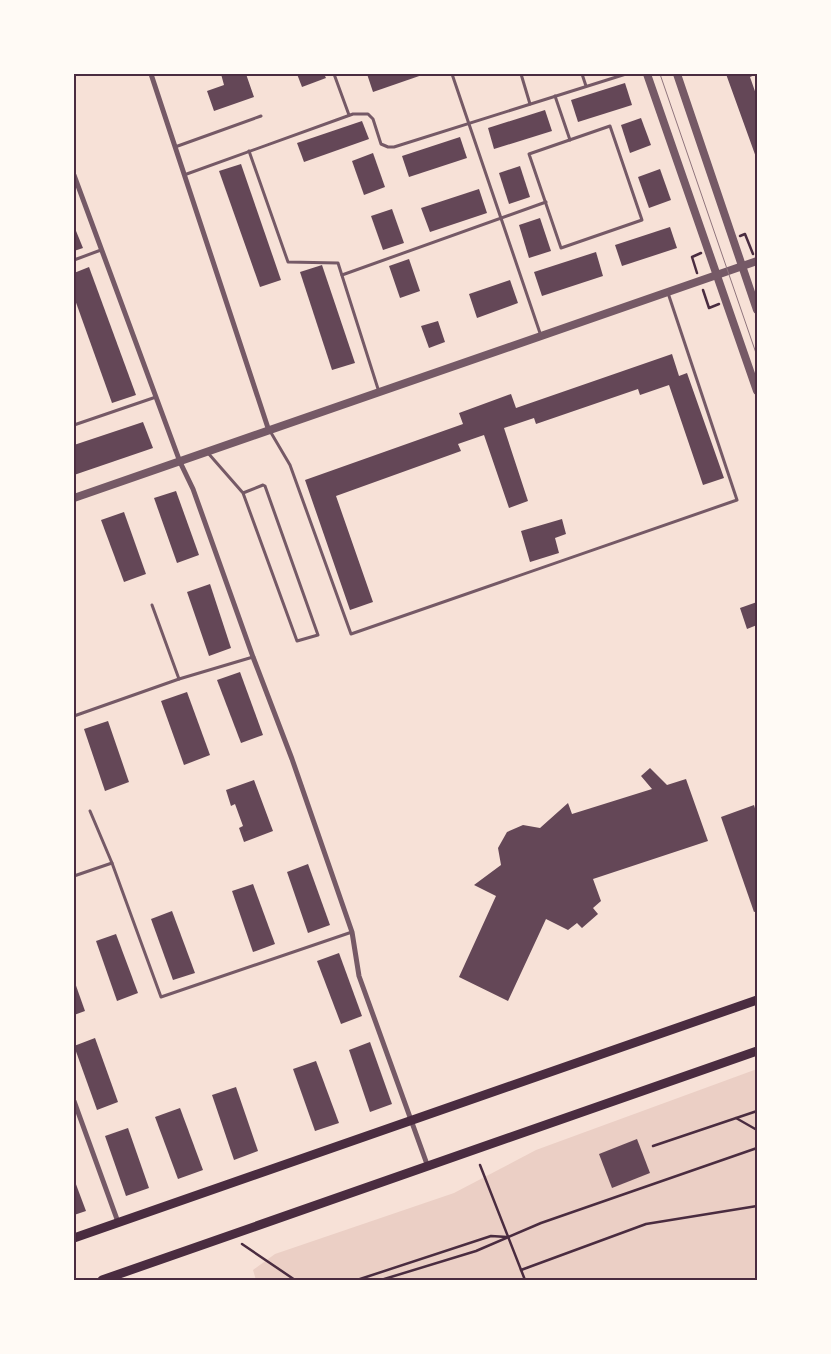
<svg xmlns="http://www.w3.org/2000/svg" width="831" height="1354" font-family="Ubuntu,sans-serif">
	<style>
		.green { fill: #ebcfc5 }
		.building { fill: #644757 }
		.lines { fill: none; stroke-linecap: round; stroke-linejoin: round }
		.path { stroke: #4a2c40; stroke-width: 2.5 }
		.service { stroke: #755966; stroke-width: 3 }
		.minor { stroke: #755966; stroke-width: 5 }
		.tertiary { stroke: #755966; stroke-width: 8 }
		.secondary { stroke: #4a2c40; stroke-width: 9 }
		.tram { stroke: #8f747c; stroke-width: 1 }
		.neatline { fill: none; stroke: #4a2c40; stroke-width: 2 }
	</style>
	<rect width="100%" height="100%" fill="#f7e1d7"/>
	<path class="green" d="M757,1069V1280H256L253,1270L275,1254L454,1193L536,1150Z"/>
	<g class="building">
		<path d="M221,74H246L254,97L214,111L207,91L224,85Z"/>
		<path d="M297,74H324L326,78L302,87Z"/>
		<path d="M367,74H425L373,92Z"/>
		<path d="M726,74H757L750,77L757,97V160Z"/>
		<path d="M625,83L632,105L578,122L571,100Z"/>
		<path d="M545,110L552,131L494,149L488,128Z"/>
		<path d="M641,118L651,145L630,153L621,125Z"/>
		<path d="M362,121L369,139L304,162L297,143Z"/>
		<path d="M460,137L467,158L409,177L402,156Z"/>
		<path d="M373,153L385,187L364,195L352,161Z"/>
		<path d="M241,164L281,280L260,287L219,171Z"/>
		<path d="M520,166L530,197L509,204L499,173Z"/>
		<path d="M660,169L671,200L649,208L638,177Z"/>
		<path d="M479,189L487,213L430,232L421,208Z"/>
		<path d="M392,209L404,243L383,250L371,216Z"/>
		<path d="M540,218L551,251L529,258L519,225Z"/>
		<path d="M74,226L83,248L74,251Z"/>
		<path d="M670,227L677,248L622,266L615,245Z"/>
		<path d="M596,252L603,276L542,296L534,272Z"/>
		<path d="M409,259L420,291L400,298L389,266Z"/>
		<path d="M322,265L355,363L332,370L300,272Z"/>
		<path d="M89,267L136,395L112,403L74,297V273Z"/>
		<path d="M510,280L518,303L477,318L469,294Z"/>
		<path d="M438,321L445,342L429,348L421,326Z"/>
		<path d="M672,354L679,376L687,373L724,478L703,485L669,385L640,395L638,389L536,424L534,418L504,428L528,501L509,508L484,435L458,444L461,451L336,496L373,602L350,610L305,480L463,424L459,413L511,394L516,408Z"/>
		<path d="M143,422L153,448L74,475V445Z"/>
		<path d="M176,491L199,555L177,563L154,498Z"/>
		<path d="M124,512L146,574L124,582L101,520Z"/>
		<path d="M562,519L566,534L555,538L559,553L530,562L521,531Z"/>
		<path d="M210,584L231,648L209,656L187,592Z"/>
		<path d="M757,602V625L747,629L740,608Z"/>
		<path d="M240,672L263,735L241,743L217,680Z"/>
		<path d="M187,692L210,755L184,765L161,701Z"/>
		<path d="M108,721L129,782L105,791L84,729Z"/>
		<path d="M650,768L667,785L686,779L708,841L593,879L601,901L593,908L598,914L582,928L577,923L568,930L546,919L508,1001L459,977L496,896L474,885L501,865L498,848L507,832L523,825L540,828L568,803L572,814L652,789L641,776Z"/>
		<path d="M254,780L273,831L244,842L239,828L243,826L235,804L231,806L226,790Z"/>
		<path d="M754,805L757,815V911L754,912L721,817Z"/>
		<path d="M308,864L330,925L308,933L287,872Z"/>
		<path d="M253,884L275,944L253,952L232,891Z"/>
		<path d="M172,911L195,973L173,980L151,919Z"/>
		<path d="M116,934L138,993L117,1001L96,941Z"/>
		<path d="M339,953L362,1016L341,1024L317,961Z"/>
		<path d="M74,980L85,1011L74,1015Z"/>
		<path d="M95,1038L118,1102L97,1110L74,1046Z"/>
		<path d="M370,1042L392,1104L370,1112L349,1050Z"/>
		<path d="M316,1061L339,1123L315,1131L293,1069Z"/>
		<path d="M236,1087L258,1151L234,1160L212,1095Z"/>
		<path d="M180,1108L203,1170L178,1179L155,1117Z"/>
		<path d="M128,1128L149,1188L126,1196L105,1136Z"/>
		<path d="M637,1139L650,1173L612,1188L599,1154Z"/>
		<path d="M74,1179L86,1211L74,1215Z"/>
	</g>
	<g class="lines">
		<g class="path">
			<path d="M740,236L745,234L753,254"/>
			<path d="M697,273L692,257L701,253"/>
			<path d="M703,290L709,308L719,304"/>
			<path d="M736,1118L757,1130"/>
			<path d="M653,1146L757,1111"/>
			<path d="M480,1165L525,1280"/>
			<path d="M242,1244L295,1280"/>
			<path d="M521,1270L646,1224L757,1206"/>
			<path d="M357,1280L491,1236L507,1237"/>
			<path d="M381,1280L476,1251L541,1223L757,1148"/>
		</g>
		<g class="service">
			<path d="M334,74L349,115"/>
			<path d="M452,74L541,336"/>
			<path d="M521,74L530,104"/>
			<path d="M582,74L586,86"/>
			<path d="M555,96L570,140"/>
			<path d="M610,126L642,220L561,248L529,154Z"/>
			<path d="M175,147L261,116"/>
			<path d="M249,151L288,262L338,263L379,392"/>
			<path d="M184,175L353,114H368L373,119L381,144L388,147H394L626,74"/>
			<path d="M74,260L101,250"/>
			<path d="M342,275L546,202"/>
			<path d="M74,425L156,397"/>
			<path d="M270,431L290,465L351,634L737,500L668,293"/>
			<path d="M208,453L243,493L297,641L318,635L265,486L263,485L243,493"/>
			<path d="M152,605L179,679"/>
			<path d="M74,716L179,679L253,657"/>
			<path d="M90,811L112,863"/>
			<path d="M74,876L112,863L161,997L352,932"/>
		</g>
		<g class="minor">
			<path d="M151,74L269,431"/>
			<path d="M74,175L180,462L193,489L253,657L292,759L352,932L359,976L428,1167"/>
			<path d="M74,1101L118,1222"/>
		</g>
		<g class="tertiary">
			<path d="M647,74L757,391"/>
			<path d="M677,74L757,310"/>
			<path d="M74,498L757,261"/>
		</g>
		<g class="secondary">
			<path d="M74,1238L757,1000"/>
			<path d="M102,1280L757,1051"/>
		</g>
		<path class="tram" d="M660,74L757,356"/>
	</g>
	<rect width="831" height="1354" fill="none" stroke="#fffaf5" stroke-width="150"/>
	<rect x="75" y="75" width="681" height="1204" class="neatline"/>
</svg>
